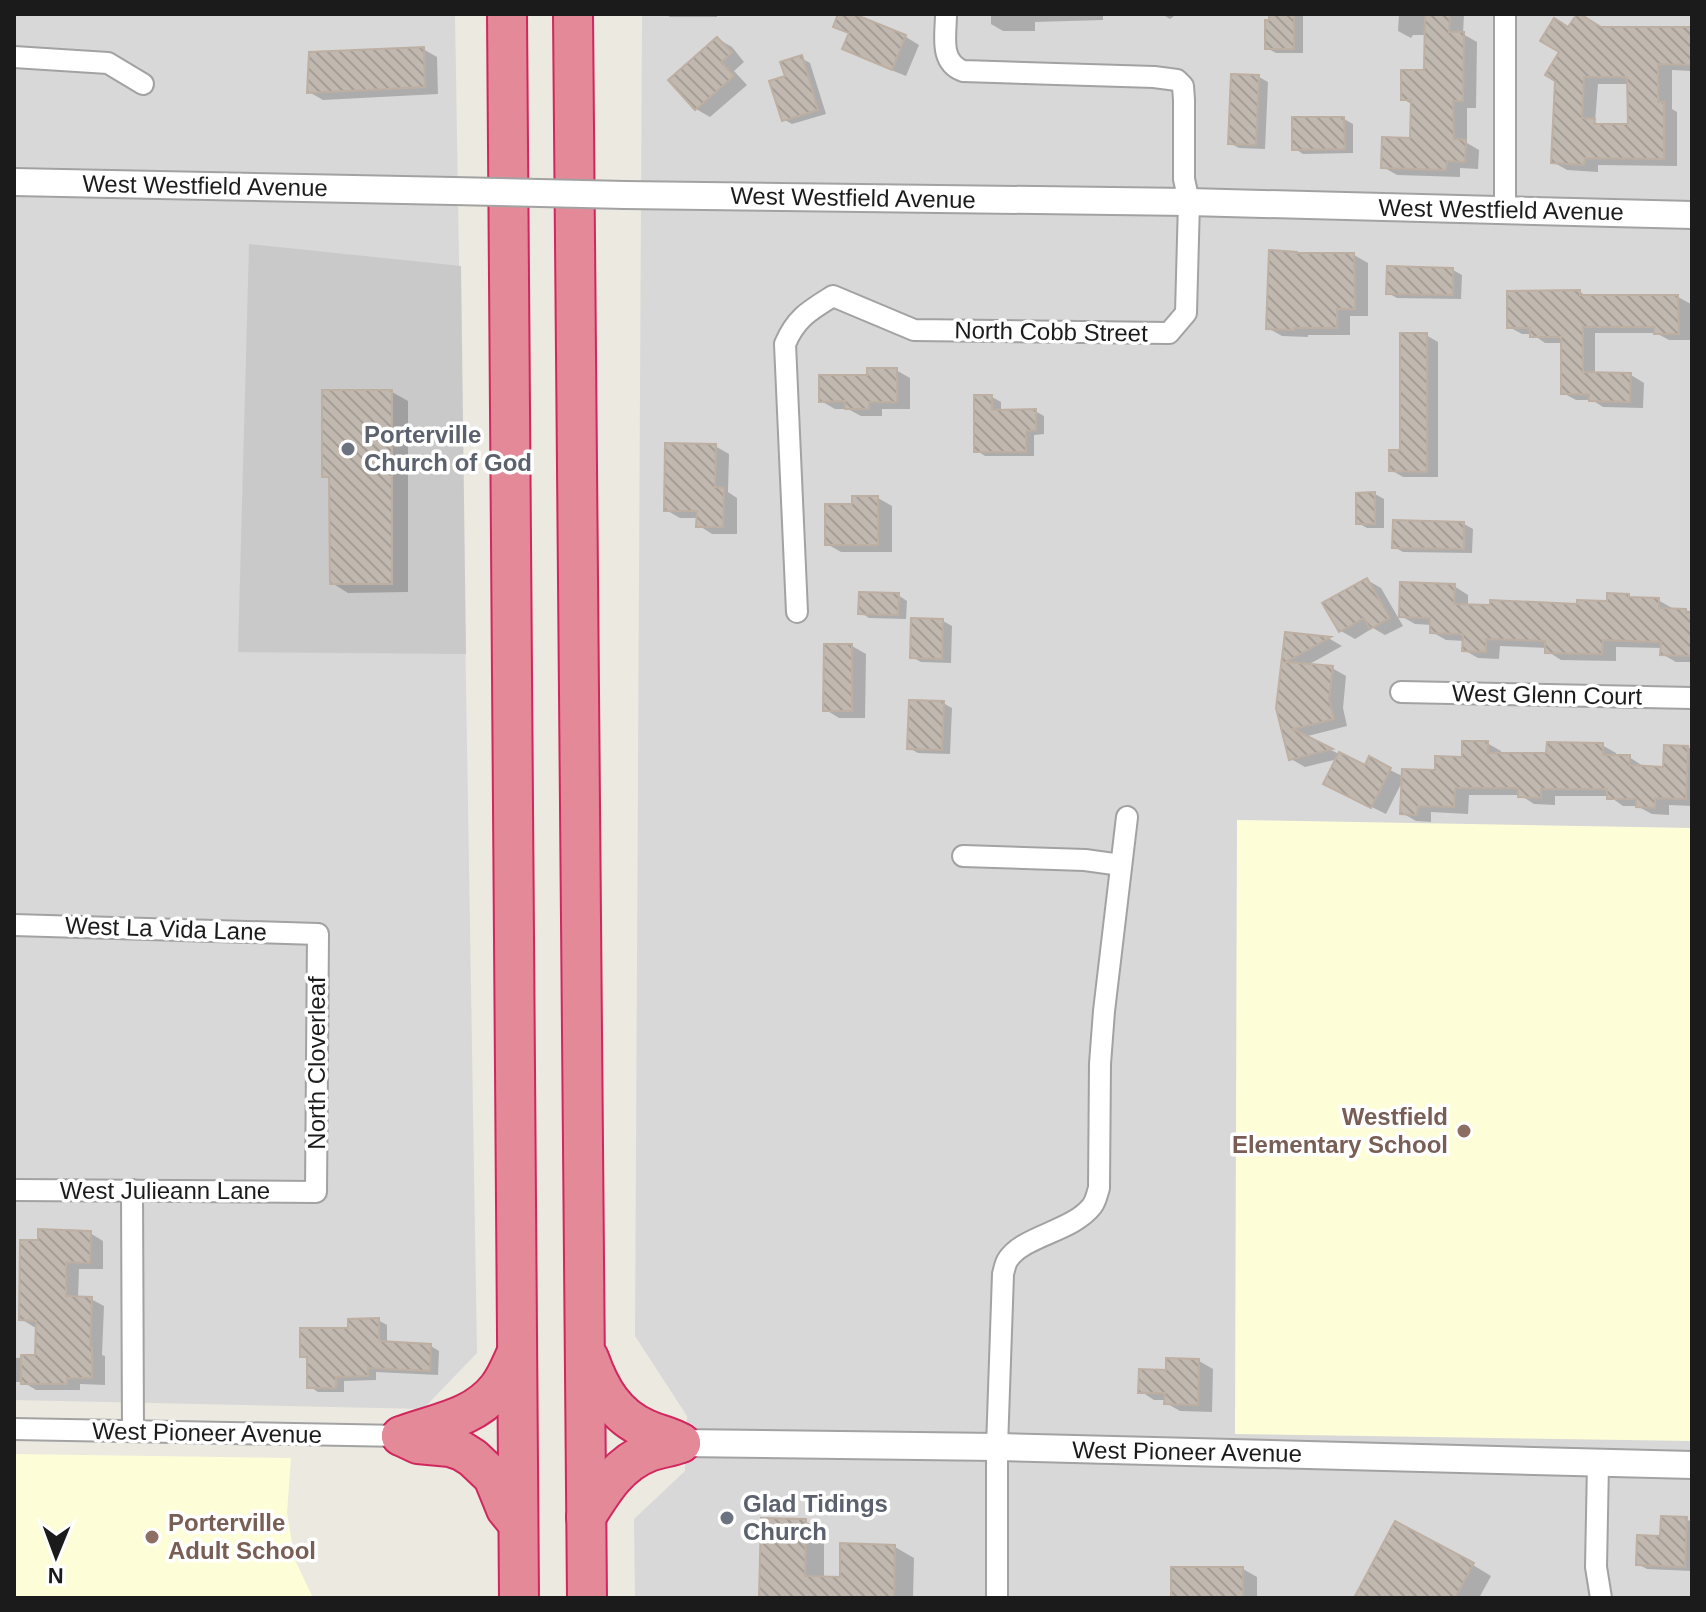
<svg xmlns="http://www.w3.org/2000/svg" width="1706" height="1612" font-family="Helvetica,sans-serif">
	<style>
		.residential { fill: #d9d8d8 }
		.education { fill: #fdfed8 }
		.religious { fill: #c9c9c9 }
		.shadow { fill: #0003; fill-rule: evenodd }
		.building { fill: url(#building-back-hatch); stroke: #beafa3; stroke-width: 2; fill-rule: evenodd }
		.lines { fill: none; stroke-linecap: round; stroke-linejoin: round }
		.minor-casing { stroke: #a2a2a2; stroke-width: 24 }
		.tertiary-casing { stroke: #a2a2a2; stroke-width: 30 }
		.motorway-casing { stroke: #d1275e; stroke-width: 42 }
		.minor { stroke: #fff; stroke-width: 20 }
		.tertiary { stroke: #fff; stroke-width: 26 }
		.motorway { stroke: #e38998; stroke-width: 38 }
		.tertiary-bridge-casing { stroke: #a2a2a2; stroke-width: 30; stroke-linecap: butt }
		.tertiary-bridge { stroke: #fff; stroke-width: 26 }
		.worship-dot { fill: #6b7280; stroke: #fff; stroke-width: 3 }
		.education-dot { fill: #8d6e63; stroke: #fff; stroke-width: 3 }
		.labels { text-anchor: middle; stroke-width: 7; stroke-linejoin: round; paint-order: stroke }
		.street-label { font-size: 24px; fill: #1b1b1b; stroke: #fff }
		.worship-label { font-size: 24px; font-weight: bold; fill: #5b616d; stroke: #fff; text-anchor: start }
		.education-label { font-size: 24px; font-weight: bold; fill: #785e54; stroke: #fff; text-anchor: end }
	</style>
	<defs>
		<pattern id="building-back-hatch" width="6" height="6" patternUnits="userSpaceOnUse" patternTransform="scale(2)"><rect width="6" height="6" fill="#c1b8b0"/><path d="M-1 5l2 2M0 0l6 6M5-1l2 2" fill="none" stroke="#a59e97"/></pattern>
	</defs>
	<rect width="100%" height="100%" fill="#ece9e0"/>
	<g class="residential">
		<path d="M14,14H455L477,1353L423,1409L14,1400Z"/>
		<path d="M642,14H1692V1598H635L634,1519L685,1471L687,1416L635,1336Z"/>
	</g>
	<g class="education">
		<path d="M1237,820L1692,828V1441L1235,1434Z"/>
		<path d="M14,1454L291,1458L287,1513L295,1560L313,1598H14Z"/>
	</g>
	<path class="religious" d="M249,244L461,266L466,654L238,652Z"/>
	<g class="shadow">
		<path d="M665,14H717V17H670Z"/>
		<path d="M840,14H849L906,37L919,45L906,76L859,57L845,49L851,35L835,26Z"/>
		<path d="M991,14H1103V20L1035,22V31H1003L991,24Z"/>
		<path d="M1162,14H1177L1170,19Z"/>
		<path d="M1271,14H1303V53H1276L1267,48Z"/>
		<path d="M1399,14H1464L1463,34L1477,42L1476,108H1467V143L1479,150L1478,169L1460,168V177L1397,175L1383,167L1412,140L1413,105L1403,99L1426,72L1427,35H1413L1411,38L1398,31Z"/>
		<path d="M1601,29H1692V71L1672,70V109L1677,112V166L1598,165V172L1567,170L1553,162L1562,51L1569,30ZM1598,84H1629L1630,126H1603L1595,122Z"/>
		<path d="M718,39L732,47L744,62L734,71L747,85L710,117L696,109Z"/>
		<path d="M423,49L437,57L438,94L323,100L309,92Z"/>
		<path d="M801,58L810,63L826,114L792,124L783,119Z"/>
		<path d="M1259,77L1268,82L1265,149L1239,148L1230,143Z"/>
		<path d="M1344,119L1353,124V153L1303,154L1294,148Z"/>
		<path d="M1354,255L1368,263V316H1350V335H1308V337L1282,336L1268,328Z"/>
		<path d="M1453,270L1462,275L1461,299L1397,298L1388,293Z"/>
		<path d="M1580,292L1588,297H1678L1691,304V340H1669L1656,333H1595V374L1631,375L1644,383L1643,408L1603,407L1592,400H1576L1563,393V343H1545L1532,334H1522L1509,327Z"/>
		<path d="M1426,335L1438,342V477H1403L1391,470L1402,452Z"/>
		<path d="M896,370L910,378V409H882V416H861L848,409H835L821,401L869,377Z"/>
		<path d="M392,392L408,401V592L348,593L332,583L331,480L324,476Z"/>
		<path d="M992,397L1001,402V412L1035,411L1044,416V434L1034,435V456H985L976,450Z"/>
		<path d="M715,446L729,454L728,492L737,498V534H712L698,525V518H680L666,510Z"/>
		<path d="M1375,494L1384,499V528H1367L1358,523Z"/>
		<path d="M878,498L892,506V552H841L827,544L854,506Z"/>
		<path d="M1464,524L1473,529L1472,553L1403,552L1394,547Z"/>
		<path d="M1367,580L1381,588L1403,626L1385,635L1373,628L1355,639L1341,631Z"/>
		<path d="M1454,586L1468,595V606H1579L1609,603L1628,596L1634,599L1658,600L1672,608V610L1692,611V662H1676L1662,654V648L1616,647V661L1561,660L1547,651V648L1500,646L1499,659L1478,658L1464,650V641L1446,640L1432,632V625L1415,624L1401,616Z"/>
		<path d="M898,595L907,601L906,619L869,618L860,612Z"/>
		<path d="M943,621L952,626L951,663L921,662L912,657Z"/>
		<path d="M1286,634L1330,639L1342,646L1306,666L1332,668L1346,676L1343,708L1347,726L1304,737L1366,767L1390,770L1404,777L1437,772L1464,759L1487,743L1501,751V755H1548L1602,745L1616,753V757H1629L1643,766V768L1665,769L1666,747L1692,748V806L1669,805V815L1652,814L1637,806H1623L1609,796H1555V805L1534,804L1520,795H1469L1468,814L1431,812V822L1416,821L1402,813L1404,778L1386,814L1339,791L1338,759L1305,767L1291,759L1278,708Z"/>
		<path d="M852,646L866,654L865,718H839L826,710Z"/>
		<path d="M943,703L952,708L950,754L918,753L909,748Z"/>
		<path d="M90,1233L103,1241V1269H79L78,1298L91,1299L104,1306L102,1355L105,1356V1385L80,1384V1390H36L23,1382H14V1338L16,1339V1358L37,1357L38,1327H34L21,1319L40,1242Z"/>
		<path d="M378,1320L387,1325V1344L431,1346L439,1351L438,1375L376,1372V1380L344,1381V1392H318L309,1386V1360L302,1356L350,1330Z"/>
		<path d="M1199,1361L1213,1369L1212,1412L1180,1411L1166,1403V1400H1154L1140,1391L1168,1372Z"/>
		<path d="M1686,1519L1692,1522V1571L1647,1569L1638,1564L1662,1538Z"/>
		<path d="M805,1521L824,1532V1579H841L895,1547L914,1558L913,1598H766L761,1596Z"/>
		<path d="M1473,1565L1491,1576L1479,1598H1356Z"/>
		<path d="M1243,1569L1257,1577V1598H1173Z"/>
	</g>
	<g class="building">
		<path d="M838,14H854L906,35L892,70L842,49L849,33L833,27Z"/>
		<path d="M1269,14H1294V49H1265V20H1269Z"/>
		<path d="M1425,14H1450L1449,32H1464L1463,101H1453L1454,139L1466,140L1465,162L1447,161L1446,170L1381,168L1382,137L1410,138L1411,100H1401V70H1424Z"/>
		<path d="M1577,14H1580L1601,27H1692V65L1658,64V102H1664V159L1585,158L1584,165L1551,163L1555,81L1545,75L1559,52L1540,41L1554,18L1568,27ZM1584,77H1627L1628,124H1594L1595,119L1582,118Z"/>
		<path d="M717,37L732,53L721,62L734,76L695,110L668,80Z"/>
		<path d="M424,47L425,87L307,93L309,52Z"/>
		<path d="M802,55L818,110L782,121L769,81L785,76L780,62Z"/>
		<path d="M1231,74L1259,75L1256,145L1228,144Z"/>
		<path d="M1292,117H1344L1345,149L1292,150Z"/>
		<path d="M1269,250L1297,252V253H1354L1355,309H1337V328H1294V330L1266,329Z"/>
		<path d="M1387,266L1453,268V295L1386,294Z"/>
		<path d="M1580,290V295H1678L1679,334H1654V327H1583V372L1631,373L1630,402L1589,401V394H1561V337H1530V328H1507V291Z"/>
		<path d="M1400,333H1427V472L1389,471V450H1400Z"/>
		<path d="M867,368H897V402H869V409H845V401L819,402V375H867Z"/>
		<path d="M322,390H392V584H330L329,477H322Z"/>
		<path d="M974,395H992V410L1036,409V430L1026,431V452H974Z"/>
		<path d="M665,443L716,444L715,487L724,488L723,527H696L697,511H664Z"/>
		<path d="M1375,492V524H1356V493Z"/>
		<path d="M852,496H878V545H825V504H852Z"/>
		<path d="M1393,520L1464,522V549L1392,548Z"/>
		<path d="M1367,578L1390,618L1370,629L1364,618L1339,632L1322,603Z"/>
		<path d="M1400,582L1455,584L1454,604L1490,605V600L1577,604V600L1607,601V593L1629,594V597L1659,598V608L1686,609V613H1692V656L1660,655L1661,642L1603,640L1602,654L1545,653V641L1486,639V652L1462,651L1463,634L1430,633V618L1399,617Z"/>
		<path d="M859,592L899,593L898,615L858,614Z"/>
		<path d="M911,618L943,619L942,659L910,658Z"/>
		<path d="M1285,632L1331,637L1286,662L1333,666L1329,699L1334,719L1293,729L1333,749L1289,760L1276,708Z"/>
		<path d="M824,644H852V711H823Z"/>
		<path d="M909,700L944,701L942,750L907,749Z"/>
		<path d="M1462,741H1488V753H1546L1547,742L1603,743V755H1630V765L1663,767L1664,745L1688,746L1686,799L1655,798V808L1636,807V799H1607V789H1541V798L1518,797V788H1455L1454,807L1418,806L1417,815L1400,814L1402,769L1435,770V756L1462,757Z"/>
		<path d="M1339,752L1365,765L1369,756L1391,768L1371,808L1323,784Z"/>
		<path d="M38,1229L91,1231L90,1263L66,1262V1296L92,1297L90,1347H92V1378H67V1384H21V1355H35L36,1321L19,1320L20,1240H38Z"/>
		<path d="M379,1318V1341L431,1344L430,1371L368,1368V1376L336,1377V1388H307V1357H300V1328H348V1319Z"/>
		<path d="M1166,1358L1199,1359L1198,1405L1164,1404L1165,1393H1138L1139,1369L1166,1370Z"/>
		<path d="M1661,1516L1687,1517L1685,1567L1636,1565L1637,1535L1660,1536Z"/>
		<path d="M761,1518L806,1519L805,1576L840,1577V1543L895,1545L894,1598L759,1597Z"/>
		<path d="M1395,1521L1474,1563L1455,1598H1354Z"/>
		<rect x="1171" y="1567" width="72" height="31"/>
	</g>
	<g class="lines">
		<g class="minor-casing">
			<g id="minor">
				<path d="M1505,14V210"/>
				<path d="M14,57L108,63L143,84"/>
				<path d="M797,612L785,344C796,318 809,311 833,296L914,330L1169,333L1186,313L1189,202L1184,179V100L1183,86L1177,80L1154,77L963,71C939,62 946,35 946,14"/>
				<path d="M1401,692L1692,698"/>
				<path d="M963,856L1085,860L1121,865"/>
				<path d="M14,925L318,934L316,1192L14,1190"/>
				<path d="M132,1190L133,1431"/>
				<path d="M14,1429L401,1436"/>
				<path d="M1598,1463L1596,1567L1601,1598"/>
				<path d="M997,1598V1447L1003,1274C1004,1270 1005,1265 1007,1261C1021,1236 1072,1232 1092,1206C1096,1201 1097,1194 1099,1188L1100,1064L1104,1011L1127,817"/>
			</g>
		</g>
		<g class="tertiary-casing">
			<g id="tertiary">
				<path d="M14,182L453,191"/>
				<path d="M625,195L1189,202L1692,215"/>
				<path d="M681,1443L997,1447L1692,1465"/>
			</g>
		</g>
		<g class="motorway-casing">
			<g id="motorway">
				<path d="M507,14L519,1598"/>
				<path d="M573,14L587,1598"/>
				<path d="M589,1358C600,1389 615,1416 646,1429C659,1435 670,1436 681,1443"/>
				<path d="M401,1436L418,1444L450,1447L462,1451L473,1458L493,1477L506,1509L515,1520"/>
				<path d="M401,1436C435,1423 474,1419 498,1388C506,1378 511,1365 516,1354"/>
				<path d="M586,1517C603,1490 618,1464 649,1452C660,1448 671,1447 681,1443"/>
			</g>
		</g>
		<use href="#minor" class="minor"/>
		<use href="#tertiary" class="tertiary"/>
		<use href="#motorway" class="motorway"/>
		<g class="tertiary-bridge-casing">
			<path id="tertiary-bridge" d="M453,191L625,195"/>
		</g>
		<use href="#tertiary-bridge" class="tertiary-bridge"/>
	</g>
	<g class="worship-dot">
		<circle cx="348" cy="449" r="8"/>
		<circle cx="727" cy="1518" r="8"/>
	</g>
	<g class="education-dot">
		<circle cx="1464" cy="1131" r="8"/>
		<circle cx="152" cy="1537" r="8"/>
	</g>
	<g class="labels">
		<g class="street-label">
			<text transform="translate(205 186) rotate(1)" y="8">West Westfield Avenue</text>
			<text transform="translate(853 198) rotate(1)" y="8">West Westfield Avenue</text>
			<text transform="translate(1501 210) rotate(1)" y="8">West Westfield Avenue</text>
			<text transform="translate(1051 332) rotate(1)" y="8">North Cobb Street</text>
			<text transform="translate(1547 695) rotate(1)" y="8">West Glenn Court</text>
			<text transform="translate(166 929) rotate(2)" y="8">West La Vida Lane</text>
			<text transform="translate(317 1063) rotate(-90)" y="8">North Cloverleaf</text>
			<text x="165" y="1199">West Julieann Lane</text>
			<text transform="translate(207 1433) rotate(1)" y="8">West Pioneer Avenue</text>
			<text transform="translate(1187 1452) rotate(1)" y="8">West Pioneer Avenue</text>
		</g>
		<g class="worship-label">
			<text x="364" y="443">Porterville<tspan x="364" dy="28">Church of God</tspan></text>
			<text x="743" y="1512">Glad Tidings<tspan x="743" dy="28">Church</tspan></text>
		</g>
		<g class="education-label">
			<text x="1448" y="1125">Westfield<tspan x="1448" dy="28">Elementary School</tspan></text>
			<text x="168" y="1531" text-anchor="start">Porterville<tspan x="168" dy="28">Adult School</tspan></text>
		</g>
	</g>
	<rect width="1706" height="1612" fill="none" stroke="#1b1b1b" stroke-width="32"/>
	<g transform="translate(56 1556) rotate(181)" stroke="#ffffff" stroke-width="6" paint-order="stroke">
	<path d="M0-6L14 30L0 20L-14 30Z" fill="#1b1b1b"/>
	<text y="-12" font-size="22" font-weight="bold" text-anchor="middle" fill="#1b1b1b">N</text>
	</g>
</svg>
